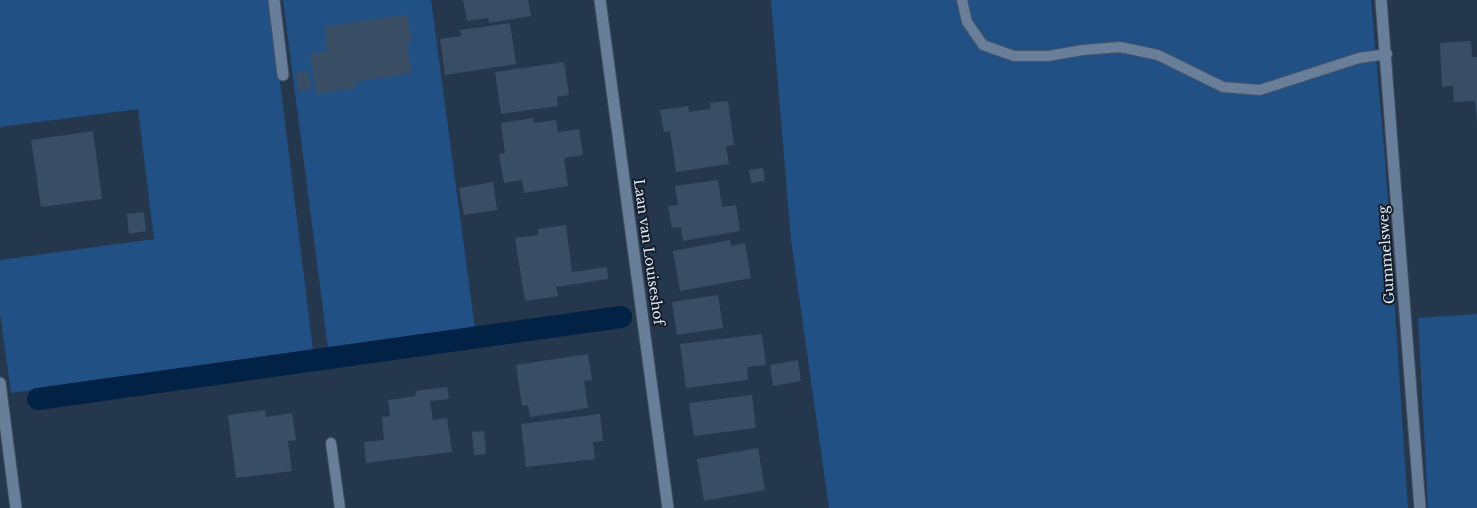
<svg xmlns="http://www.w3.org/2000/svg" width="1477" height="508" font-family="'Libre Baskerville',serif">
	<style>
		.green { fill: #215085 }
		.lines { fill: none; stroke-linecap: round; stroke-linejoin: round }
		.canal { stroke: #012245; stroke-width: 22 }
		.building { fill: #394d65 }
		.service-casing { stroke: #435366; stroke-width: 12 }
		.minor-casing { stroke: #435366; stroke-width: 13 }
		.service { stroke: #697e98; stroke-width: 10 }
		.minor { stroke: #697e98; stroke-width: 11 }
		.labels { text-anchor: middle; stroke-width: 4; stroke-linejoin: round; paint-order: stroke }
		.street-label { font-size: 14px; fill: #deeaf8; stroke: #151e28 }
	</style>
	<rect width="100%" height="100%" fill="#24374d"/>
	<g class="green">
		<path d="M0,0H270L313,350L11,393L0,313V260L154,239L138,109L0,127Z"/>
		<path d="M283,0H431L475,329L328,348Z"/>
		<path d="M771,0H1371L1385,158L1408,508H829L791,240Z"/>
		<path d="M1477,314V508H1428L1418,318Z"/>
	</g>
	<g class="lines">
		<path class="canal" d="M38,399L621,317"/>
	</g>
	<g class="building">
		<path d="M463,0H528L531,16L489,23L488,18L467,21Z"/>
		<path d="M408,14L412,43L407,44L412,73L355,82L356,88L316,94L310,54L327,51L324,27Z"/>
		<path d="M510,23L516,64L445,75L440,39L461,36L460,30Z"/>
		<path d="M1471,41L1472,57H1477V122L1475,101L1454,102L1453,86L1442,87L1440,43Z"/>
		<path d="M564,62L569,95L557,97L558,106L501,114L495,72Z"/>
		<path d="M308,71L311,90L299,91L296,73Z"/>
		<path d="M728,101L734,145L726,146L729,164L676,172L670,131L664,132L660,110L688,106L689,112L711,109L710,103Z"/>
		<path d="M533,118L534,123L556,120L558,132L579,129L583,155L564,158L568,186L524,193L522,180L504,183L499,154L505,153L501,123Z"/>
		<path d="M93,131L102,199L41,207L31,140Z"/>
		<path d="M763,168L765,181L751,183L749,170Z"/>
		<path d="M718,180L722,207L736,205L740,231L683,241L681,227L672,228L668,206L678,205L675,186Z"/>
		<path d="M493,182L497,210L464,215L459,188Z"/>
		<path d="M144,212L146,231L129,234L127,214Z"/>
		<path d="M566,225L572,272L607,267L608,279L556,287L558,296L525,301L515,238L538,235V229Z"/>
		<path d="M730,240L731,246L745,243L751,278L680,291L673,251Z"/>
		<path d="M718,295L723,328L677,335L672,302Z"/>
		<path d="M762,334L766,365L747,367L748,380L686,388L680,344Z"/>
		<path d="M588,354L592,380L584,381L588,408L530,417L528,405L522,406L516,365Z"/>
		<path d="M798,360L801,381L773,386L770,365Z"/>
		<path d="M447,387L449,399L430,401L433,420L447,418L452,452L366,463L364,442L384,440L382,417L390,416L388,400L416,396L415,391Z"/>
		<path d="M752,395L756,428L694,436L689,403Z"/>
		<path d="M265,410L266,417L292,413L296,440L288,441L292,471L236,478L228,415Z"/>
		<path d="M600,414L603,441L593,442L595,459L526,467L521,424Z"/>
		<path d="M484,431L486,454L474,455L472,432Z"/>
		<path d="M758,448L765,490L704,501L697,459Z"/>
	</g>
	<g class="lines">
		<g class="service-casing">
			<g id="service">
				<path d="M962,0L967,22L983,45L1014,56H1048L1083,50L1120,47L1158,55L1223,87L1260,90L1359,58L1387,54"/>
				<path d="M331,443L340,508"/>
			</g>
		</g>
		<g class="minor-casing">
			<g id="minor">
				<path d="M274,0L283,75"/>
				<path d="M600,0L668,508"/>
				<path d="M1381,0L1420,508"/>
				<path d="M0,383L16,508"/>
			</g>
		</g>
		<use href="#service" class="service"/>
		<use href="#minor" class="minor"/>
	</g>
	<g class="labels">
		<g class="street-label">
			<text transform="translate(649 252) rotate(82)" y="5">Laan van Louiseshof</text>
			<text transform="translate(1386 255) rotate(-94)" y="5">Gummelsweg</text>
		</g>
	</g>
</svg>
